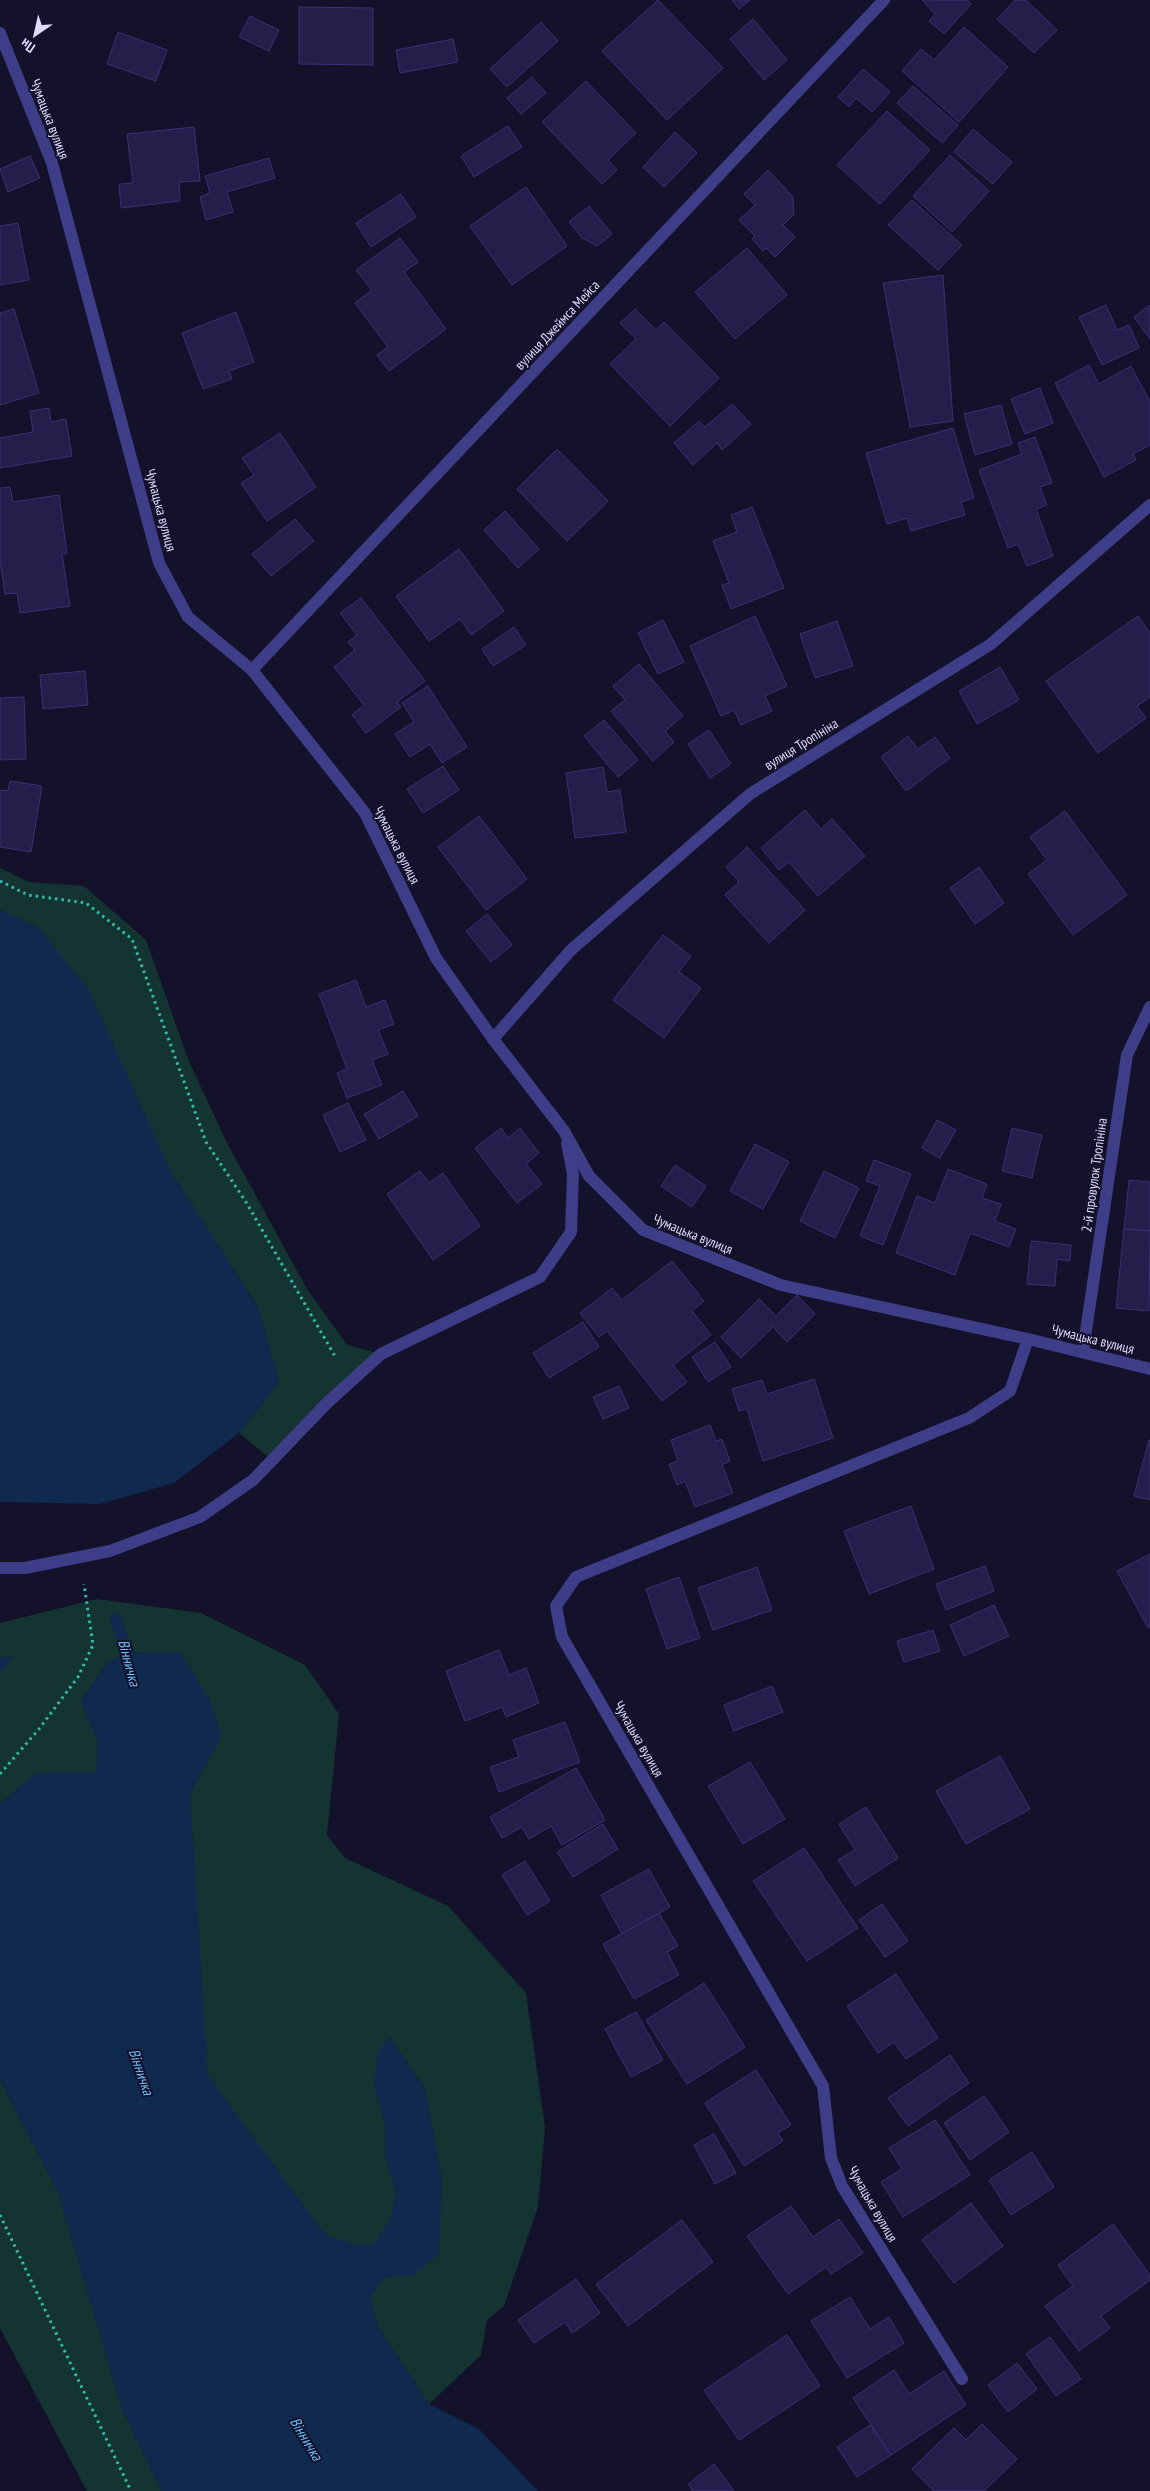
<svg xmlns="http://www.w3.org/2000/svg" width="1150" height="2491" font-family="'PT Sans Narrow',sans-serif">
	<style>
		.green { fill: #143431 }
		.water { fill: #102a4f }
		.lines { fill: none; stroke-linecap: round; stroke-linejoin: round }
		.stream { stroke: #102a4f; stroke-width: 12 }
		.building { fill: #251d4a; stroke: #3b3076 }
		.path { stroke: #33baac; stroke-width: 3; stroke-dasharray: 2.5 4; stroke-linecap: butt }
		.minor { stroke: #3d3d88; stroke-width: 12 }
		.labels { text-anchor: middle; stroke-width: 4; stroke-linejoin: round; paint-order: stroke }
		.street-label { font-size: 14px; fill: #dddbfe; stroke: #14112a }
		.water-label { font-size: 15px; font-style: italic; fill: #6bbffc; stroke: #14112a }
	</style>
	<rect width="100%" height="100%" fill="#14112a"/>
	<g class="green">
		<path d="M0,868L29,882L84,886L146,940L188,1059L226,1141L307,1289L347,1345L381,1354L272,1460L239,1433L279,1382L258,1307L172,1174L39,928L0,910Z"/>
		<path d="M97,1599L201,1613L305,1665L339,1714L327,1835L345,1858L448,1906L526,1993L545,2127L538,2207L504,2306L487,2320L481,2355L429,2404L377,2325L370,2296L384,2278L414,2275L442,2180L425,2089L390,2037L374,2085L385,2123L386,2160L396,2192L391,2217L375,2243L359,2246L325,2235L207,2075L190,1793L222,1736L181,1654L128,1652L106,1664L81,1701L98,1742L96,1773H36L0,1804V1673L13,1656L0,1658V1623Z"/>
		<path d="M0,2080L58,2192L122,2409L162,2491H87L0,2328Z"/>
	</g>
	<g class="water">
		<path d="M0,910L39,928L89,990L172,1174L258,1307L279,1382L239,1433L174,1483L100,1504L0,1502Z"/>
		<path d="M128,1652L181,1653L210,1700L222,1736L190,1793L208,2075L325,2235L359,2246L375,2243L391,2217L396,2192L386,2160L385,2123L374,2085L378,2052L390,2037L425,2089L442,2180L439,2254L414,2275L384,2278L370,2296L377,2325L429,2404L479,2429L538,2491H162L122,2409L58,2192L0,2080V1804L36,1773H96L98,1742L81,1701L106,1664Z"/>
		<path d="M14,1656L0,1673V1658Z"/>
	</g>
	<g class="lines">
		<path class="stream" d="M116,1619L131,1667"/>
	</g>
	<g class="building">
		<path d="M658,0L723,68L667,120L602,51Z"/>
		<path d="M732,0H750L739,9Z"/>
		<path d="M922,0H967L971,4L944,34L929,21L935,14Z"/>
		<path d="M1015,0H1026L1057,30L1034,53L997,19Z"/>
		<path d="M299,7L373,8V65L299,64Z"/>
		<path d="M250,16L279,30L269,51L239,37Z"/>
		<path d="M753,19L787,60L764,80L730,39Z"/>
		<path d="M541,22L558,41L507,87L490,69Z"/>
		<path d="M964,27L1008,67L959,122L902,71L921,49L934,60Z"/>
		<path d="M118,32L167,50L156,81L107,64Z"/>
		<path d="M453,39L458,62L400,73L396,50Z"/>
		<path d="M863,69L890,92L872,112L856,98L849,107L838,97Z"/>
		<path d="M532,77L546,93L521,114L507,98Z"/>
		<path d="M586,81L636,133L608,160L617,170L602,184L542,122Z"/>
		<path d="M913,86L958,125L942,143L897,103Z"/>
		<path d="M887,111L930,150L880,204L837,165Z"/>
		<path d="M508,126L522,147L474,177L461,156Z"/>
		<path d="M194,127L200,181L179,182L180,201L121,208L119,184L133,183L127,134Z"/>
		<path d="M973,129L1012,162L993,184L954,152Z"/>
		<path d="M675,132L697,153L664,187L643,167Z"/>
		<path d="M950,155L989,191L952,232L913,196Z"/>
		<path d="M30,156L40,178L8,192L0,169Z"/>
		<path d="M269,158L275,178L227,192L233,212L206,220L200,197L210,193L205,176Z"/>
		<path d="M768,170L793,197L794,214L783,225L795,237L775,257L766,248L763,251L752,239L755,236L739,220L755,205L744,194Z"/>
		<path d="M526,187L567,246L512,285L470,226Z"/>
		<path d="M401,194L416,217L371,247L356,223Z"/>
		<path d="M912,200L962,245L938,270L888,225Z"/>
		<path d="M589,206L612,234L597,246L582,238L569,222Z"/>
		<path d="M18,223L29,280L0,285V226Z"/>
		<path d="M400,238L418,262L404,272L446,329L389,371L377,355L388,347L355,303L372,290L356,270Z"/>
		<path d="M747,248L787,295L735,339L695,292Z"/>
		<path d="M943,275L953,421L910,427L883,283Z"/>
		<path d="M1106,305L1117,330L1129,325L1139,348L1102,365L1079,317Z"/>
		<path d="M1150,305V339L1134,317Z"/>
		<path d="M14,309L39,393L0,405V313Z"/>
		<path d="M635,309L656,330L664,322L719,378L670,426L610,364L636,339L620,323Z"/>
		<path d="M236,312L254,362L229,371L232,379L203,389L182,333Z"/>
		<path d="M1089,365L1099,384L1131,366L1150,402V445L1133,454L1136,460L1104,477L1055,383Z"/>
		<path d="M1040,388L1053,423L1025,434L1011,399Z"/>
		<path d="M732,404L751,424L722,450L717,443L693,465L674,443L699,421L705,427Z"/>
		<path d="M1001,405L1012,444L975,455L964,414Z"/>
		<path d="M49,408L51,422L66,419L72,456L0,468V438L33,432L30,411Z"/>
		<path d="M953,428L974,498L961,502L965,515L911,531L907,518L887,524L866,453Z"/>
		<path d="M280,433L316,487L267,521L241,483L254,475L242,458Z"/>
		<path d="M1035,437L1052,483L1040,487L1047,505L1036,509L1053,556L1027,566L1018,544L1008,548L979,470L1022,454L1018,443Z"/>
		<path d="M557,449L608,501L567,541L517,489Z"/>
		<path d="M10,487L13,502L59,495L67,553L62,554L70,606L20,613L17,593L5,594L0,560V488Z"/>
		<path d="M752,507L784,588L731,609L722,585L729,583L713,541L737,532L731,515Z"/>
		<path d="M505,511L539,549L518,568L484,530Z"/>
		<path d="M295,519L314,541L271,576L252,554Z"/>
		<path d="M459,549L504,611L471,635L460,619L429,641L396,596Z"/>
		<path d="M361,598L425,681L397,702L401,707L366,733L352,715L364,705L334,667L355,650L348,642L357,635L340,613Z"/>
		<path d="M755,616L787,686L765,696L772,711L741,725L734,710L721,716L690,646Z"/>
		<path d="M1138,616L1150,633V697L1137,706L1146,718L1098,753L1046,681Z"/>
		<path d="M663,620L684,662L658,674L638,633Z"/>
		<path d="M837,621L853,666L815,678L800,634Z"/>
		<path d="M514,627L526,645L493,666L482,649Z"/>
		<path d="M639,664L683,716L665,731L674,742L653,761L611,711L625,700L613,686Z"/>
		<path d="M1000,667L1019,700L977,724L959,691Z"/>
		<path d="M85,671L88,705L43,709L40,675Z"/>
		<path d="M428,686L467,747L442,763L430,744L410,757L395,734L414,722L402,703Z"/>
		<path d="M24,697L26,759L0,760V698Z"/>
		<path d="M604,720L638,760L618,777L584,736Z"/>
		<path d="M709,730L731,764L710,778L688,744Z"/>
		<path d="M908,736L918,749L935,737L950,758L906,791L881,757Z"/>
		<path d="M443,766L459,790L423,813L407,789Z"/>
		<path d="M603,767L607,792L620,790L626,832L575,838L566,773Z"/>
		<path d="M10,781L42,786L31,852L0,847V790L8,791Z"/>
		<path d="M805,810L821,829L832,819L865,856L818,896L789,862L779,870L761,848Z"/>
		<path d="M1065,811L1127,895L1073,935L1028,874L1047,860L1030,837Z"/>
		<path d="M479,816L527,879L486,910L438,847Z"/>
		<path d="M747,847L805,910L769,943L725,895L739,882L726,867Z"/>
		<path d="M979,867L1004,903L975,924L950,888Z"/>
		<path d="M487,914L512,945L491,962L466,931Z"/>
		<path d="M663,935L691,956L679,972L701,988L664,1038L613,1000Z"/>
		<path d="M356,980L366,1007L385,1000L394,1024L378,1030L388,1054L372,1060L382,1085L347,1098L337,1073L347,1069L319,994Z"/>
		<path d="M403,1091L418,1116L379,1139L364,1114Z"/>
		<path d="M348,1103L366,1140L340,1152L323,1115Z"/>
		<path d="M937,1120L956,1130L940,1158L922,1148Z"/>
		<path d="M501,1128L508,1138L520,1128L539,1153L526,1164L542,1184L517,1203L475,1148Z"/>
		<path d="M1012,1128L1042,1135L1032,1178L1002,1171Z"/>
		<path d="M755,1144L789,1162L763,1209L730,1191Z"/>
		<path d="M874,1160L911,1174L883,1245L860,1236L880,1186L866,1181Z"/>
		<path d="M675,1165L706,1186L692,1207L661,1186Z"/>
		<path d="M948,1169L987,1184L982,1198L1001,1204L995,1221L1016,1229L1009,1247L970,1233L955,1275L896,1253L917,1196L935,1203Z"/>
		<path d="M420,1171L429,1183L443,1173L480,1226L433,1260L387,1194Z"/>
		<path d="M824,1171L859,1188L835,1238L800,1221Z"/>
		<path d="M1129,1180L1150,1182V1231L1124,1229Z"/>
		<path d="M1124,1229L1150,1231L1149,1311L1116,1308Z"/>
		<path d="M1031,1241L1071,1245L1070,1261L1057,1259L1055,1286L1027,1284Z"/>
		<path d="M672,1261L704,1301L692,1311L711,1335L673,1365L687,1382L662,1401L607,1331L599,1337L580,1313L612,1288L622,1300Z"/>
		<path d="M797,1295L815,1314L787,1342L773,1327L741,1358L721,1337L759,1299L776,1316Z"/>
		<path d="M583,1322L599,1347L549,1378L533,1353Z"/>
		<path d="M715,1342L731,1367L708,1382L692,1357Z"/>
		<path d="M814,1379L833,1438L763,1461L747,1409L739,1411L732,1389L762,1380L767,1394Z"/>
		<path d="M619,1386L629,1408L603,1419L593,1397Z"/>
		<path d="M710,1425L716,1441L722,1439L730,1461L722,1465L733,1493L695,1507L685,1481L677,1485L669,1464L678,1461L671,1440Z"/>
		<path d="M1149,1440H1150V1500L1134,1496Z"/>
		<path d="M911,1506L934,1569L869,1594L844,1531Z"/>
		<path d="M1150,1554V1627L1148,1628L1117,1571Z"/>
		<path d="M985,1566L994,1591L946,1610L936,1584Z"/>
		<path d="M757,1567L772,1610L713,1630L698,1588Z"/>
		<path d="M679,1577L700,1638L667,1649L646,1589Z"/>
		<path d="M994,1605L1009,1636L964,1656L950,1625Z"/>
		<path d="M933,1630L940,1651L904,1662L897,1641Z"/>
		<path d="M499,1650L509,1675L526,1668L539,1703L506,1717L502,1707L465,1721L446,1671Z"/>
		<path d="M772,1686L783,1712L734,1731L724,1705Z"/>
		<path d="M565,1722L580,1762L499,1792L490,1767L519,1757L513,1740Z"/>
		<path d="M1000,1756L1030,1809L966,1844L936,1791Z"/>
		<path d="M750,1762L785,1819L743,1844L708,1786Z"/>
		<path d="M576,1768L605,1820L562,1845L551,1826L529,1839L522,1827L502,1838L490,1817Z"/>
		<path d="M866,1807L898,1858L855,1886L838,1860L855,1850L839,1824Z"/>
		<path d="M603,1824L618,1849L573,1877L557,1852Z"/>
		<path d="M804,1848L858,1928L807,1961L753,1881Z"/>
		<path d="M525,1861L550,1901L527,1915L502,1875Z"/>
		<path d="M649,1869L670,1907L622,1934L601,1895Z"/>
		<path d="M882,1904L908,1941L885,1957L859,1920Z"/>
		<path d="M659,1913L678,1946L667,1952L679,1975L634,1999L603,1944Z"/>
		<path d="M896,1974L938,2038L906,2059L894,2042L878,2053L847,2006Z"/>
		<path d="M704,1983L745,2047L687,2084L646,2020Z"/>
		<path d="M636,2012L663,2060L631,2077L605,2029Z"/>
		<path d="M950,2055L969,2083L908,2126L888,2098Z"/>
		<path d="M756,2070L791,2125L778,2133L783,2141L744,2166L705,2103Z"/>
		<path d="M984,2096L1009,2132L970,2160L944,2123Z"/>
		<path d="M935,2120L970,2175L903,2217L881,2182L902,2169L889,2148Z"/>
		<path d="M714,2134L736,2173L715,2184L694,2145Z"/>
		<path d="M1032,2152L1054,2187L1011,2215L989,2180Z"/>
		<path d="M971,2203L1003,2246L954,2283L922,2240Z"/>
		<path d="M791,2206L813,2237L839,2219L863,2253L831,2274L826,2267L788,2294L747,2236Z"/>
		<path d="M682,2220L713,2262L628,2326L596,2284Z"/>
		<path d="M1113,2224L1150,2275V2280L1101,2316L1110,2328L1079,2351L1045,2306L1073,2286L1058,2265Z"/>
		<path d="M576,2279L600,2313L572,2333L565,2322L534,2343L518,2320Z"/>
		<path d="M850,2297L870,2329L889,2317L904,2343L847,2378L811,2321Z"/>
		<path d="M787,2335L820,2386L739,2440L704,2390Z"/>
		<path d="M1050,2337L1081,2379L1056,2396L1026,2354Z"/>
		<path d="M1017,2363L1037,2389L1008,2412L988,2385Z"/>
		<path d="M894,2370L909,2394L944,2371L966,2405L891,2455L853,2398Z"/>
		<path d="M982,2424L1017,2459L984,2491H934L912,2469L954,2428L966,2440Z"/>
		<path d="M870,2425L891,2455L857,2477L837,2447Z"/>
		<path d="M714,2464L734,2491H693L688,2484Z"/>
	</g>
	<g class="lines">
		<g class="path">
			<path d="M0,881L28,895L86,903L132,939L206,1142L246,1202L336,1358"/>
			<path d="M0,1774L39,1729L78,1677L93,1645L84,1584"/>
			<path d="M0,2215L131,2491"/>
		</g>
		<g class="minor">
			<path d="M0,33L52,163L159,563L188,617L252,670L365,813L436,958L493,1039L564,1131L589,1176L643,1230L781,1285L1028,1339L1150,1369"/>
			<path d="M252,670L884,0"/>
			<path d="M493,1039L571,950L750,794L991,644L1150,505"/>
			<path d="M1083,1351L1127,1055L1150,1007"/>
			<path d="M0,1568H25L110,1551L200,1517L253,1480L326,1404L381,1354L540,1277L571,1232L573,1174L567,1143"/>
			<path d="M962,2379L842,2186L831,2158L823,2086L562,1637L556,1606L576,1577L969,1418L1010,1391L1028,1339"/>
		</g>
	</g>
	<g class="labels">
		<g class="street-label">
			<text transform="translate(50 119) rotate(69)" y="5">Чумацька вулиця</text>
			<text transform="translate(557 325) rotate(-47)" y="5">вулиця Джеймса Мейса</text>
			<text transform="translate(161 510) rotate(75)" y="5">Чумацька вулиця</text>
			<text transform="translate(801 744) rotate(-32)" y="5">вулиця Тропініна</text>
			<text transform="translate(397 845) rotate(63)" y="5">Чумацька вулиця</text>
			<text transform="translate(1094 1175) rotate(-82)" y="5">2-й провулок Тропініна</text>
			<text transform="translate(693 1234) rotate(22)" y="5">Чумацька вулиця</text>
			<text transform="translate(1093 1339) rotate(14)" y="5">Чумацька вулиця</text>
			<text transform="translate(639 1739) rotate(60)" y="5">Чумацька вулиця</text>
			<text transform="translate(873 2204) rotate(60)" y="5">Чумацька вулиця</text>
		</g>
		<g class="water-label">
			<text transform="translate(129 1663) rotate(75)" y="5">Вінничка</text>
			<text transform="translate(141 2072) rotate(71)" y="5">Вінничка</text>
			<text transform="translate(306 2439) rotate(59)" y="5">Вінничка</text>
		</g>
	</g>
	<g transform="translate(35 35) rotate(214)" stroke="#14112a" stroke-width="4" paint-order="stroke">
	<path d="M0-4L9 19L0 12L-9 19Z" fill="#dddbfe"/>
	<text y="-8" font-size="14" font-weight="bold" text-anchor="middle" fill="#dddbfe">Пн</text>
	</g>
</svg>
